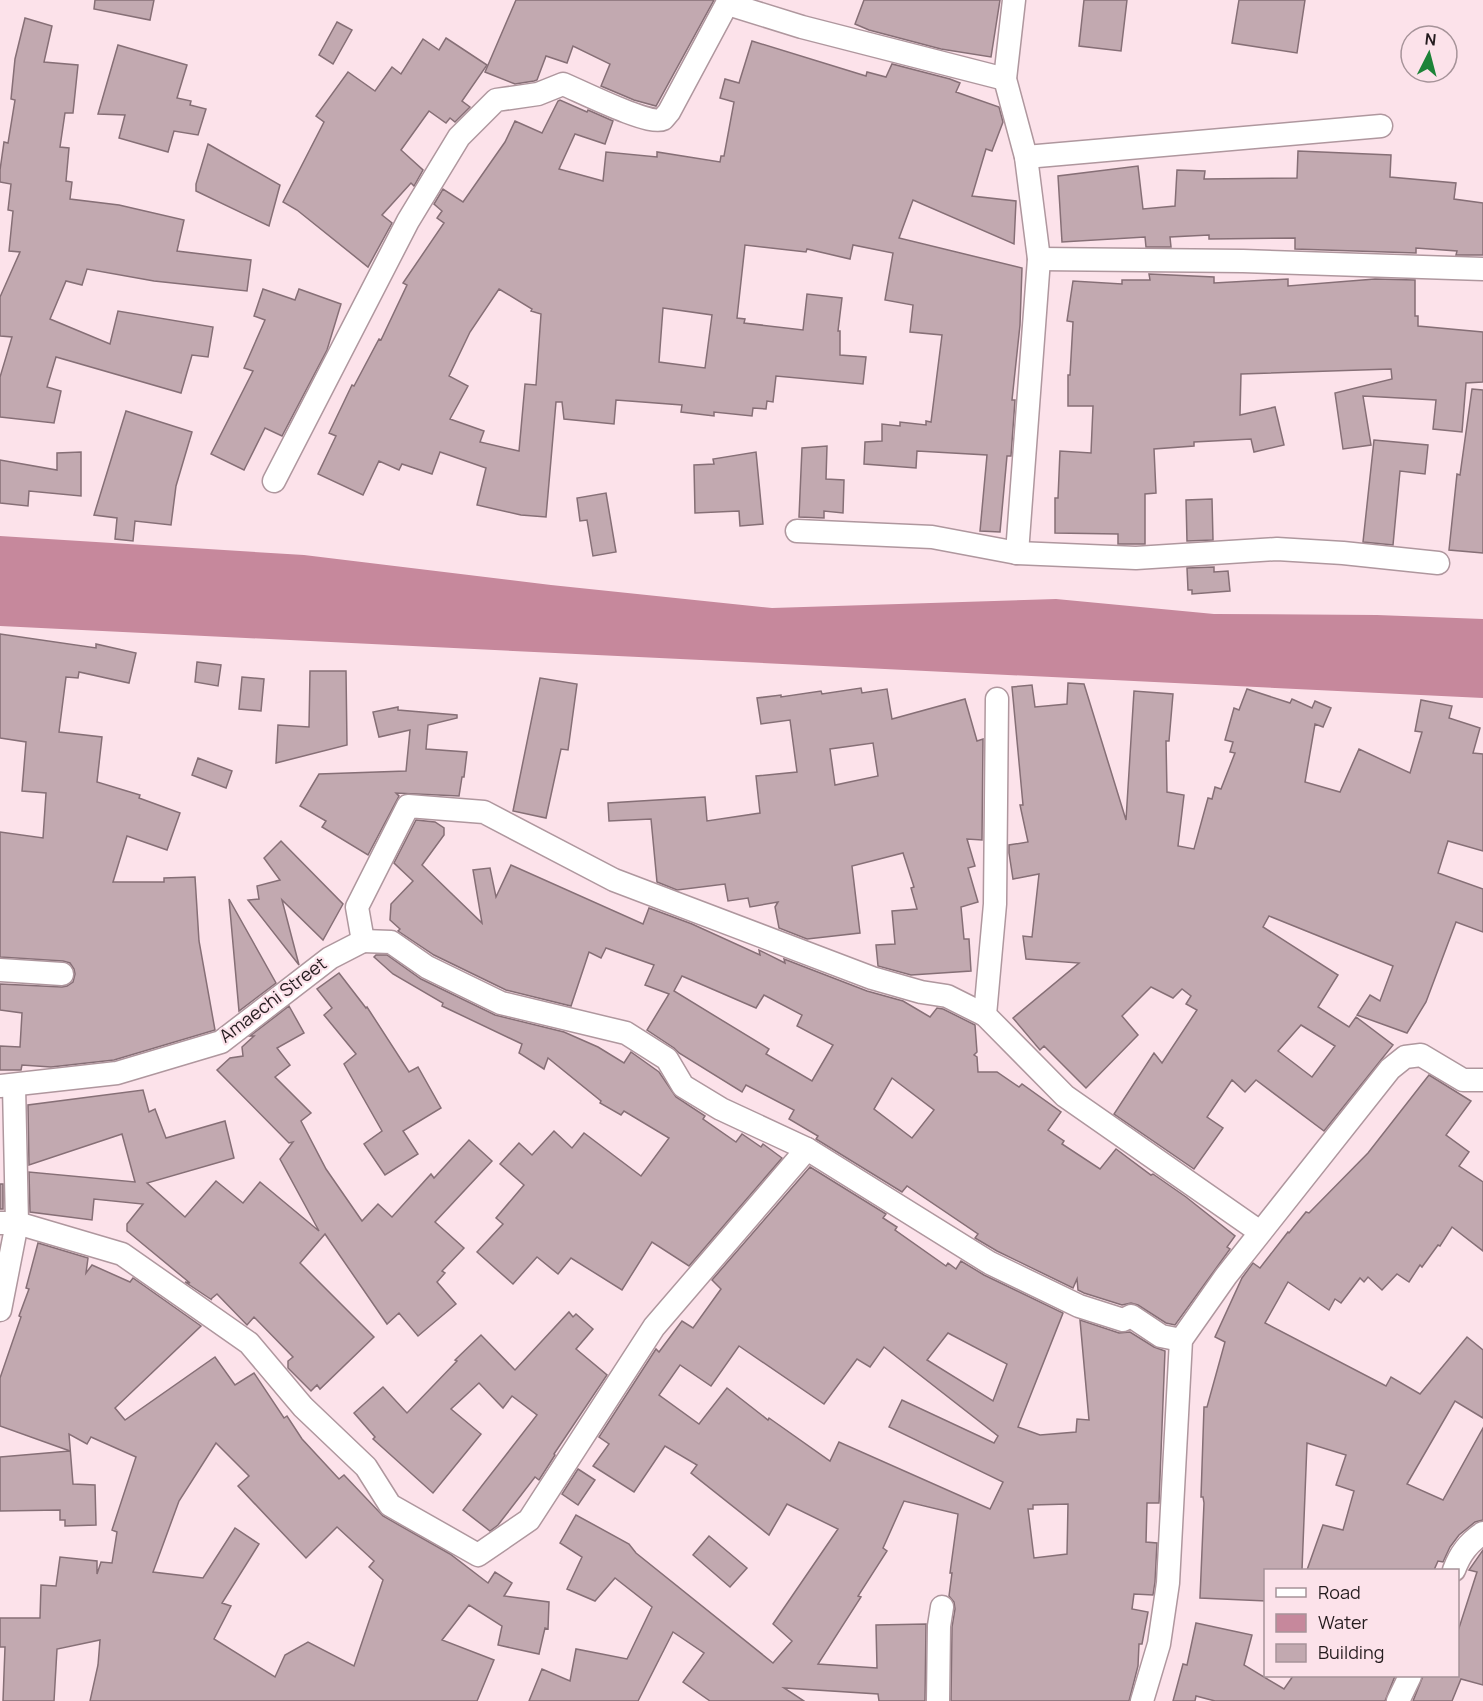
<svg xmlns="http://www.w3.org/2000/svg" width="1483" height="1701" font-family="Manrope,sans-serif">
	<style>
		.water { fill: #c6889c }
		.building { fill: #c2a9b0; stroke: #866f76; stroke-width: 1.5; fill-rule: evenodd }
		.lines { fill: none; stroke-linecap: round; stroke-linejoin: round }
		.minor-casing { stroke: #af979e; stroke-width: 25 }
		.minor { stroke: #fff; stroke-width: 22 }
		.labels { text-anchor: middle; stroke-width: 4.5; stroke-linejoin: round; paint-order: stroke }
		.street-label { font-size: 18px; fill: #251c1f; stroke: #fce2ea }
	</style>
	<rect width="100%" height="100%" fill="#fce2ea"/>
	<path class="water" d="M0,536L304,555L551,585L772,608L1056,599L1214,614L1377,615L1483,619V698L0,626Z"/>
	<g class="building">
		<path d="M95,0H154L150,20L94,9Z"/>
		<path d="M516,0H714L656,106L634,100L601,86L610,64L573,46L567,63L546,56L537,80L534,81L515,84L485,72Z"/>
		<path d="M864,0H1000L991,57L941,49L869,30L855,24Z"/>
		<path d="M1084,0H1127L1121,51L1079,46Z"/>
		<path d="M1239,0H1305L1297,53L1232,43Z"/>
		<path d="M25,18L52,26L44,62L78,65L73,113H65L60,147L69,148L66,181L72,182L70,199L119,205L184,220L177,251L251,260L247,291L154,281L87,269L82,285L66,281L50,319L110,344L118,311L213,327L208,357L192,355L181,393L56,357L47,387L61,391L54,423L0,417V377L12,337L0,336V297L20,252L9,251L13,211L8,210L11,184L0,182V170L4,142L8,143L15,100L11,99L15,59Z"/>
		<path d="M337,22L352,30L333,64L319,55Z"/>
		<path d="M446,38L487,65L462,101L470,107L455,122L450,118L446,123L429,111L401,150L423,170L414,186L411,183L382,215L392,223L368,267L297,210L283,202L324,122L316,116L348,72L375,91L392,67L401,74L423,39L439,50Z"/>
		<path d="M752,41L866,76L867,72L886,77L892,64L950,79L960,83L956,92L999,107L1003,122L992,151L986,149L972,196L1016,201L1014,244L913,200L899,238L1022,268L1020,325L1012,400H1015L1011,456H1007L1000,532L980,531L987,455L917,451L916,468L864,464L865,442L882,441V424L900,426V422L926,425V421L931,422L942,335L910,332L913,305L885,300L893,253L853,245L850,259L807,249L806,252L745,245L737,318L745,319L744,323L803,330L807,294L842,298L838,331H840V355L866,357L863,384L776,376L773,402L767,401L766,409L753,408L752,416L714,412V416L681,412L682,405L616,400L614,424L564,419L562,402H556L546,517L521,515L477,505L486,468L440,452L432,474L402,464L399,470L379,461L363,495L318,474L336,436L329,433L352,385L354,386L379,339L381,340L407,285L403,283L444,223L437,218L442,211L434,204L443,189L463,202L505,142L515,121L542,133L558,101L560,100L587,112L588,110L613,121L605,144L575,134L559,169L603,181L606,152L657,157V152L720,162L721,156H724L734,102L720,98L725,79L739,83ZM499,289L532,309L531,311L541,314L536,385L525,384L519,451L480,442L484,431L450,419L468,386L449,376L470,332ZM663,308L712,315L705,368L659,362Z"/>
		<path d="M118,45L187,65L177,98L191,101L190,105L206,109L198,135L174,131L168,152L119,138L125,115L98,114Z"/>
		<path d="M208,144L280,185L269,226L196,191V184Z"/>
		<path d="M1298,151L1391,155L1390,177L1456,183L1454,199L1483,203V255H1456L1457,251L1416,248V253L1295,249V238L1209,239V235L1170,237L1171,247H1146L1145,237L1062,242L1058,176L1138,166L1143,209L1175,206L1177,170L1205,171L1204,179L1297,178Z"/>
		<path d="M1149,274L1214,277V283L1288,279V286L1375,279L1415,280V316H1418V326L1483,332V382L1466,383L1462,432L1433,429L1436,400L1363,396L1371,445L1343,449L1335,393L1392,379L1391,369L1241,374L1240,415L1275,407L1284,445L1254,452L1251,439L1194,442V446L1154,449L1156,493L1145,494V544H1118V534L1055,533V498H1058L1060,451L1091,453L1093,406H1068V375H1070L1073,322L1067,321L1073,281L1122,284V280H1150Z"/>
		<path d="M263,289L295,300L299,289L341,304L327,350L282,436L265,428L244,470L211,454L253,371L244,368L265,320L254,316Z"/>
		<path d="M1472,389L1483,390V553L1449,550L1457,474L1460,475Z"/>
		<path d="M126,411L192,432L176,486L171,525L135,521L133,541L115,539L117,518L94,515Z"/>
		<path d="M1374,440L1428,445L1425,474L1400,471L1393,545L1363,542Z"/>
		<path d="M827,446L826,479L844,480L843,513L824,511V518L799,517L802,448Z"/>
		<path d="M81,452V496L29,491L28,506L0,503V460L57,470V453Z"/>
		<path d="M756,452L763,524L740,526L739,511L695,513L694,465L714,464L713,459Z"/>
		<path d="M606,493L616,552L593,556L587,520L580,521L577,498Z"/>
		<path d="M1212,499L1213,540L1187,541L1186,500Z"/>
		<path d="M1214,567V572L1228,571L1230,591L1192,594V590H1188L1187,568Z"/>
		<path d="M0,634L96,648V644L136,653L129,683L79,672L78,678L66,677L59,732L102,737L97,782L140,795L139,798L180,813L167,850L127,836L113,882H164V878L195,877L199,941L215,1030L114,1060L51,1067L22,1065L21,1070H0V1046L20,1047L22,1013L0,1010V984L62,987L67,986L73,982L75,974L74,969L70,963L63,961L0,957V832L43,838L46,793L22,791L26,742L0,738Z"/>
		<path d="M197,662L221,665L218,686L195,682Z"/>
		<path d="M310,671H346L347,745L276,763L278,725L309,727Z"/>
		<path d="M242,677L264,679L261,711L239,709Z"/>
		<path d="M540,678L577,684L568,750L561,749L546,818L513,811Z"/>
		<path d="M1068,683L1084,684L1126,820L1134,691L1173,694L1169,741H1166L1167,792L1184,795L1178,846L1194,849L1208,798L1212,799L1215,787L1221,789L1235,753L1230,752L1233,742L1225,740L1234,708L1239,710L1247,689L1290,703L1292,699L1312,708L1315,701L1331,708L1323,727L1315,724L1305,782L1340,792L1359,749L1410,773L1422,732L1415,731L1421,700L1452,706L1449,718L1480,728L1473,753L1483,754V851L1448,841L1438,873L1483,889V932L1456,922L1426,1002L1407,1033L1357,1015L1370,995L1380,1001L1393,966L1269,916L1263,927L1338,975L1318,1007L1349,1027L1356,1017L1393,1045L1324,1131L1256,1080L1245,1092L1232,1080L1207,1117L1223,1128L1194,1169L1114,1114L1154,1053L1162,1063L1197,1010L1186,1004L1191,996L1182,989L1173,998L1151,987L1122,1016L1138,1035L1086,1088L1044,1046L1040,1050L1013,1018L1079,963L1026,959L1023,936L1032,937L1039,874L1013,879L1009,853V845L1028,842L1020,805H1023L1012,687L1032,685L1035,707L1067,704ZM1301,1025L1335,1046L1312,1077L1278,1051Z"/>
		<path d="M861,688L862,693L887,689L892,719L965,699L977,741L983,739L982,840L967,839L975,866L968,868L978,902L961,907L964,939H969L971,971L911,975L878,966L876,945L895,944L892,911L917,909L911,888L914,887L903,853L852,866L860,933L807,939L779,928L775,907L778,902L750,907L748,898L728,901L725,884L677,890L657,882L651,819L609,821L608,803L705,797L707,821L760,813L756,776L797,772L790,720L761,724L757,698L781,695V697L821,691L822,694ZM873,743L878,776L835,785L830,749Z"/>
		<path d="M398,707V710L457,715V718L428,725L426,749L467,752L464,777H462L459,796L396,793L399,796L368,855L322,827L326,821L300,806L319,774L406,771L410,730L379,737L373,712Z"/>
		<path d="M198,758L232,771L226,788L192,775Z"/>
		<path d="M416,820L435,822L444,828V835L422,865L482,923L473,870L490,868L496,897L511,865L643,924L649,908L692,924L760,955L759,950L785,963L784,959L867,991L903,1001L930,1017L937,1008L943,1009L975,1025L977,1052L974,1055L977,1057L978,1072H997L1019,1087L1022,1084L1061,1112L1048,1130L1064,1141L1062,1144L1100,1169L1116,1149L1151,1175L1153,1174L1186,1197L1235,1236L1227,1247L1230,1249L1175,1325L1166,1323L1138,1305L1131,1303L1122,1305L1084,1293L1078,1290L1077,1279L1073,1288L997,1251L975,1238L978,1234L907,1186L902,1192L816,1139L818,1136L789,1119L794,1110L746,1085L742,1092L679,1053L674,1048L647,1030L669,994L645,985L654,965L606,948L601,958L589,952L571,1006L506,990L434,955L398,931L400,929L390,920L391,904L413,881L394,863ZM682,976L756,1008L764,995L802,1015L797,1026L833,1045L812,1081L766,1054L769,1049L674,991ZM892,1078L934,1110L912,1138L874,1109Z"/>
		<path d="M281,841L343,904L323,940L282,900L299,965L248,900L259,899L257,886L280,880L264,858Z"/>
		<path d="M229,899L276,983L239,1011Z"/>
		<path d="M376,955H387L421,979L495,1015L564,1032L598,1047L624,1063L631,1052L659,1072L676,1097L705,1116L703,1119L736,1142L742,1134L761,1147L763,1144L782,1158L689,1266L652,1242L622,1290L571,1258L558,1274L537,1257L513,1284L477,1252L503,1224L496,1218L524,1185L500,1164L519,1143L532,1155L554,1131L572,1148L584,1133L641,1176L669,1138L624,1111L621,1115L600,1103L601,1101L548,1058L544,1069L519,1053L522,1044L442,1006L443,1003L393,974L374,957Z"/>
		<path d="M339,973L366,1008L367,1007L409,1072L418,1067L441,1108L403,1131L418,1154L385,1175L364,1144L382,1131L344,1064L356,1054L324,1015L332,1008L317,989Z"/>
		<path d="M289,1006L304,1033L277,1048L290,1065L275,1077L311,1113L301,1121L326,1169L362,1221L378,1204L392,1217L431,1174L434,1178L469,1140L492,1161L435,1222L464,1248L442,1271L445,1273L437,1282L456,1304L418,1336L399,1313L387,1324L325,1234L300,1263L374,1337L320,1389L317,1385L311,1391L288,1368V1361L293,1357L254,1317L247,1325L217,1294L211,1299L212,1300L185,1282L190,1283L127,1231V1224L143,1204L94,1199L92,1220L30,1212L29,1172L135,1182L122,1134L29,1165L28,1105L143,1090L149,1112L155,1109L166,1138L225,1121L234,1158L147,1183L185,1217L216,1181L243,1203L260,1182L319,1231L280,1159L293,1142L289,1143L217,1070L230,1058L243,1056L242,1047L254,1036H250Z"/>
		<path d="M1429,1075L1471,1101L1446,1135L1469,1152L1459,1166L1483,1182V1251L1452,1227L1440,1246L1438,1245L1422,1267L1420,1265L1409,1282L1397,1274L1382,1290L1368,1277L1364,1282L1360,1278L1341,1303L1335,1299L1329,1310L1288,1282L1265,1323L1386,1386L1391,1377L1420,1394L1467,1337L1483,1350V1418L1455,1401L1407,1484L1443,1500L1483,1428V1520L1475,1522L1459,1535L1450,1547L1443,1562L1438,1561L1434,1570H1307L1323,1525L1343,1530L1354,1491L1336,1485L1346,1455L1307,1443L1302,1570H1266V1601L1200,1598L1204,1503L1203,1497H1201L1204,1407H1207L1225,1342L1215,1337L1242,1278L1253,1263L1260,1268L1288,1232L1289,1233L1306,1212L1309,1213L1368,1153Z"/>
		<path d="M810,1167L886,1214L883,1218L897,1227L895,1230L946,1266L948,1263L956,1269L961,1261L984,1275L1063,1313L1018,1427L1040,1435L1076,1432L1077,1419L1089,1420L1080,1320L1119,1333L1130,1332L1154,1347L1165,1351L1159,1503H1147L1146,1542L1157,1543L1155,1582L1153,1595L1134,1594L1132,1609L1148,1612L1142,1644H1139L1138,1666L1129,1701H951L952,1627L955,1609L954,1602L949,1596L952,1573H950L958,1514L904,1501L883,1548L887,1551L858,1596L861,1597L818,1664L877,1668L876,1625L926,1624L925,1701H879L878,1694L784,1688L804,1701H710L683,1682L704,1653L673,1632L638,1701H529L542,1669L570,1681L576,1649L627,1659L652,1607L615,1578L595,1601L567,1589L582,1557L560,1543L576,1515L629,1544L636,1553L773,1663L792,1641L773,1624L838,1529L787,1504L769,1535L691,1473L697,1465L665,1446L634,1492L593,1466L609,1444L599,1437L656,1349L659,1352L682,1321L693,1328L721,1289L712,1280ZM948,1333L1007,1364L993,1401L927,1360ZM739,1346L824,1404L857,1359L870,1367L884,1347L998,1436L994,1443L902,1400L889,1427L1003,1482L990,1509L839,1442L830,1461L769,1418L768,1420L727,1388L699,1424L659,1395L680,1365L711,1386ZM1068,1504L1067,1554L1034,1558L1028,1509H1033V1505Z"/>
		<rect x="0" y="1184" width="3" height="25"/>
		<path d="M38,1243L88,1258L86,1273L92,1265L130,1282L133,1278L201,1326L115,1408L125,1420L215,1357L235,1385L254,1373L284,1418L287,1416L302,1439L339,1479L344,1475L383,1516L450,1554L488,1583L495,1572L512,1583L504,1596L549,1602L548,1629L545,1628L539,1654L498,1645L502,1626L469,1605L442,1640L494,1660L477,1701H90L98,1665L100,1640L57,1649L54,1701H3L5,1647H0V1618H40L41,1585L56,1586L60,1557L97,1561V1574L101,1562L112,1563L117,1532L112,1530L136,1457L91,1437L87,1444L69,1434L73,1484L95,1485L96,1525L65,1526V1520H60V1510L0,1511V1457L70,1451L0,1426V1378L21,1317L19,1316L29,1289L26,1288ZM216,1443L249,1476L238,1486L306,1558L337,1527L374,1561L369,1567L383,1580L354,1666L308,1642L285,1655L275,1677L214,1639L231,1606L222,1603L259,1544L235,1528L203,1578L153,1572L179,1501Z"/>
		<path d="M569,1312L573,1317L576,1314L593,1329L576,1349L607,1375L554,1454L555,1455L539,1480L535,1477L498,1525L490,1531L463,1510L537,1415L512,1396L503,1408L479,1383L451,1409L481,1434L433,1493L373,1439L375,1437L354,1413L383,1387L407,1413L457,1361L455,1360L481,1335L515,1370Z"/>
		<path d="M578,1469L595,1480L578,1505L562,1494Z"/>
		<path d="M709,1536L747,1568L730,1587L693,1555Z"/>
		<path d="M1483,1550V1685L1461,1679L1452,1701H1413L1423,1676H1458V1631L1477,1572L1469,1570Z"/>
		<path d="M1196,1623L1252,1635L1244,1665L1284,1689L1293,1676H1395L1385,1701H1215L1196,1696L1195,1701H1173L1183,1664L1187,1665Z"/>
	</g>
	<g class="lines">
		<g class="minor-casing">
			<g id="minor">
				<path d="M1014,0L1005,79L1026,157L1039,259L1017,553"/>
				<path d="M728,4L802,27L1005,79"/>
				<path d="M1026,157L1381,126"/>
				<path d="M1039,259L1243,261L1483,269"/>
				<path d="M274,481L408,221L459,137L496,100L538,94L563,84C580,91 649,126 663,119C664,118 668,113 669,112L729,0"/>
				<path d="M797,531L932,537L1017,553L1136,558L1277,549L1343,553L1438,563"/>
				<path d="M997,699L995,904L985,1015L1065,1096L1260,1232"/>
				<path d="M363,941L391,942L427,967L501,1003L626,1033L667,1059L683,1086L721,1109L807,1149L990,1263L1079,1306L1123,1320L1131,1316L1161,1336L1181,1340"/>
				<path d="M0,970L62,974"/>
				<path d="M0,1086L117,1073L221,1042L330,958L363,941L357,907L408,806L484,812L614,880L872,978L921,992L947,996L985,1015"/>
				<path d="M0,1223H17L122,1254L249,1343L303,1407L366,1467L390,1505L478,1555L529,1520L654,1327L807,1149"/>
				<path d="M0,1310L17,1223L14,1086"/>
				<path d="M1454,1570C1460,1554 1468,1543 1483,1533"/>
				<path d="M938,1701L939,1626L942,1607"/>
				<path d="M1142,1701L1159,1644L1168,1583L1181,1340L1226,1276L1390,1069L1405,1057L1421,1055L1463,1080H1483"/>
				<path d="M1398,1701L1410,1676"/>
			</g>
		</g>
		<use href="#minor" class="minor"/>
	</g>
	<g class="labels">
		<g class="street-label">
			<text transform="translate(273 1000) rotate(-37)" y="6">Amaechi Street</text>
		</g>
	</g>
	<rect x="1264" y="1569" width="195" height="108" fill="#fce2ea" stroke="#a69399" stroke-width="1.5"/>
	<rect x="1276" y="1588" width="30" height="9" fill="#ffffff" stroke="#a69399" stroke-width="1.5"/>
	<text x="1318" y="1599" font-size="18" fill="#251c1f">Road</text>
	<rect x="1276" y="1614" width="30" height="18" fill="#c6889c" stroke="#a69399" stroke-width="1.5"/>
	<text x="1318" y="1629" font-size="18" fill="#251c1f">Water</text>
	<rect x="1276" y="1644" width="30" height="18" fill="#c2a9b0" stroke="#a69399" stroke-width="1.5"/>
	<text x="1318" y="1659" font-size="18" fill="#251c1f">Building</text>
	<g transform="translate(1429 54) rotate(6)"><circle r="28" fill="#fce2ea" stroke="#a69399" stroke-width="1.5"/>
	<path d="M0-4.5L10 22L0 15L-10 22Z" fill="#1d8338"/>
	<text y="-9" font-size="16" font-weight="bold" text-anchor="middle" fill="#251c1f">N</text>
	</g>
</svg>
